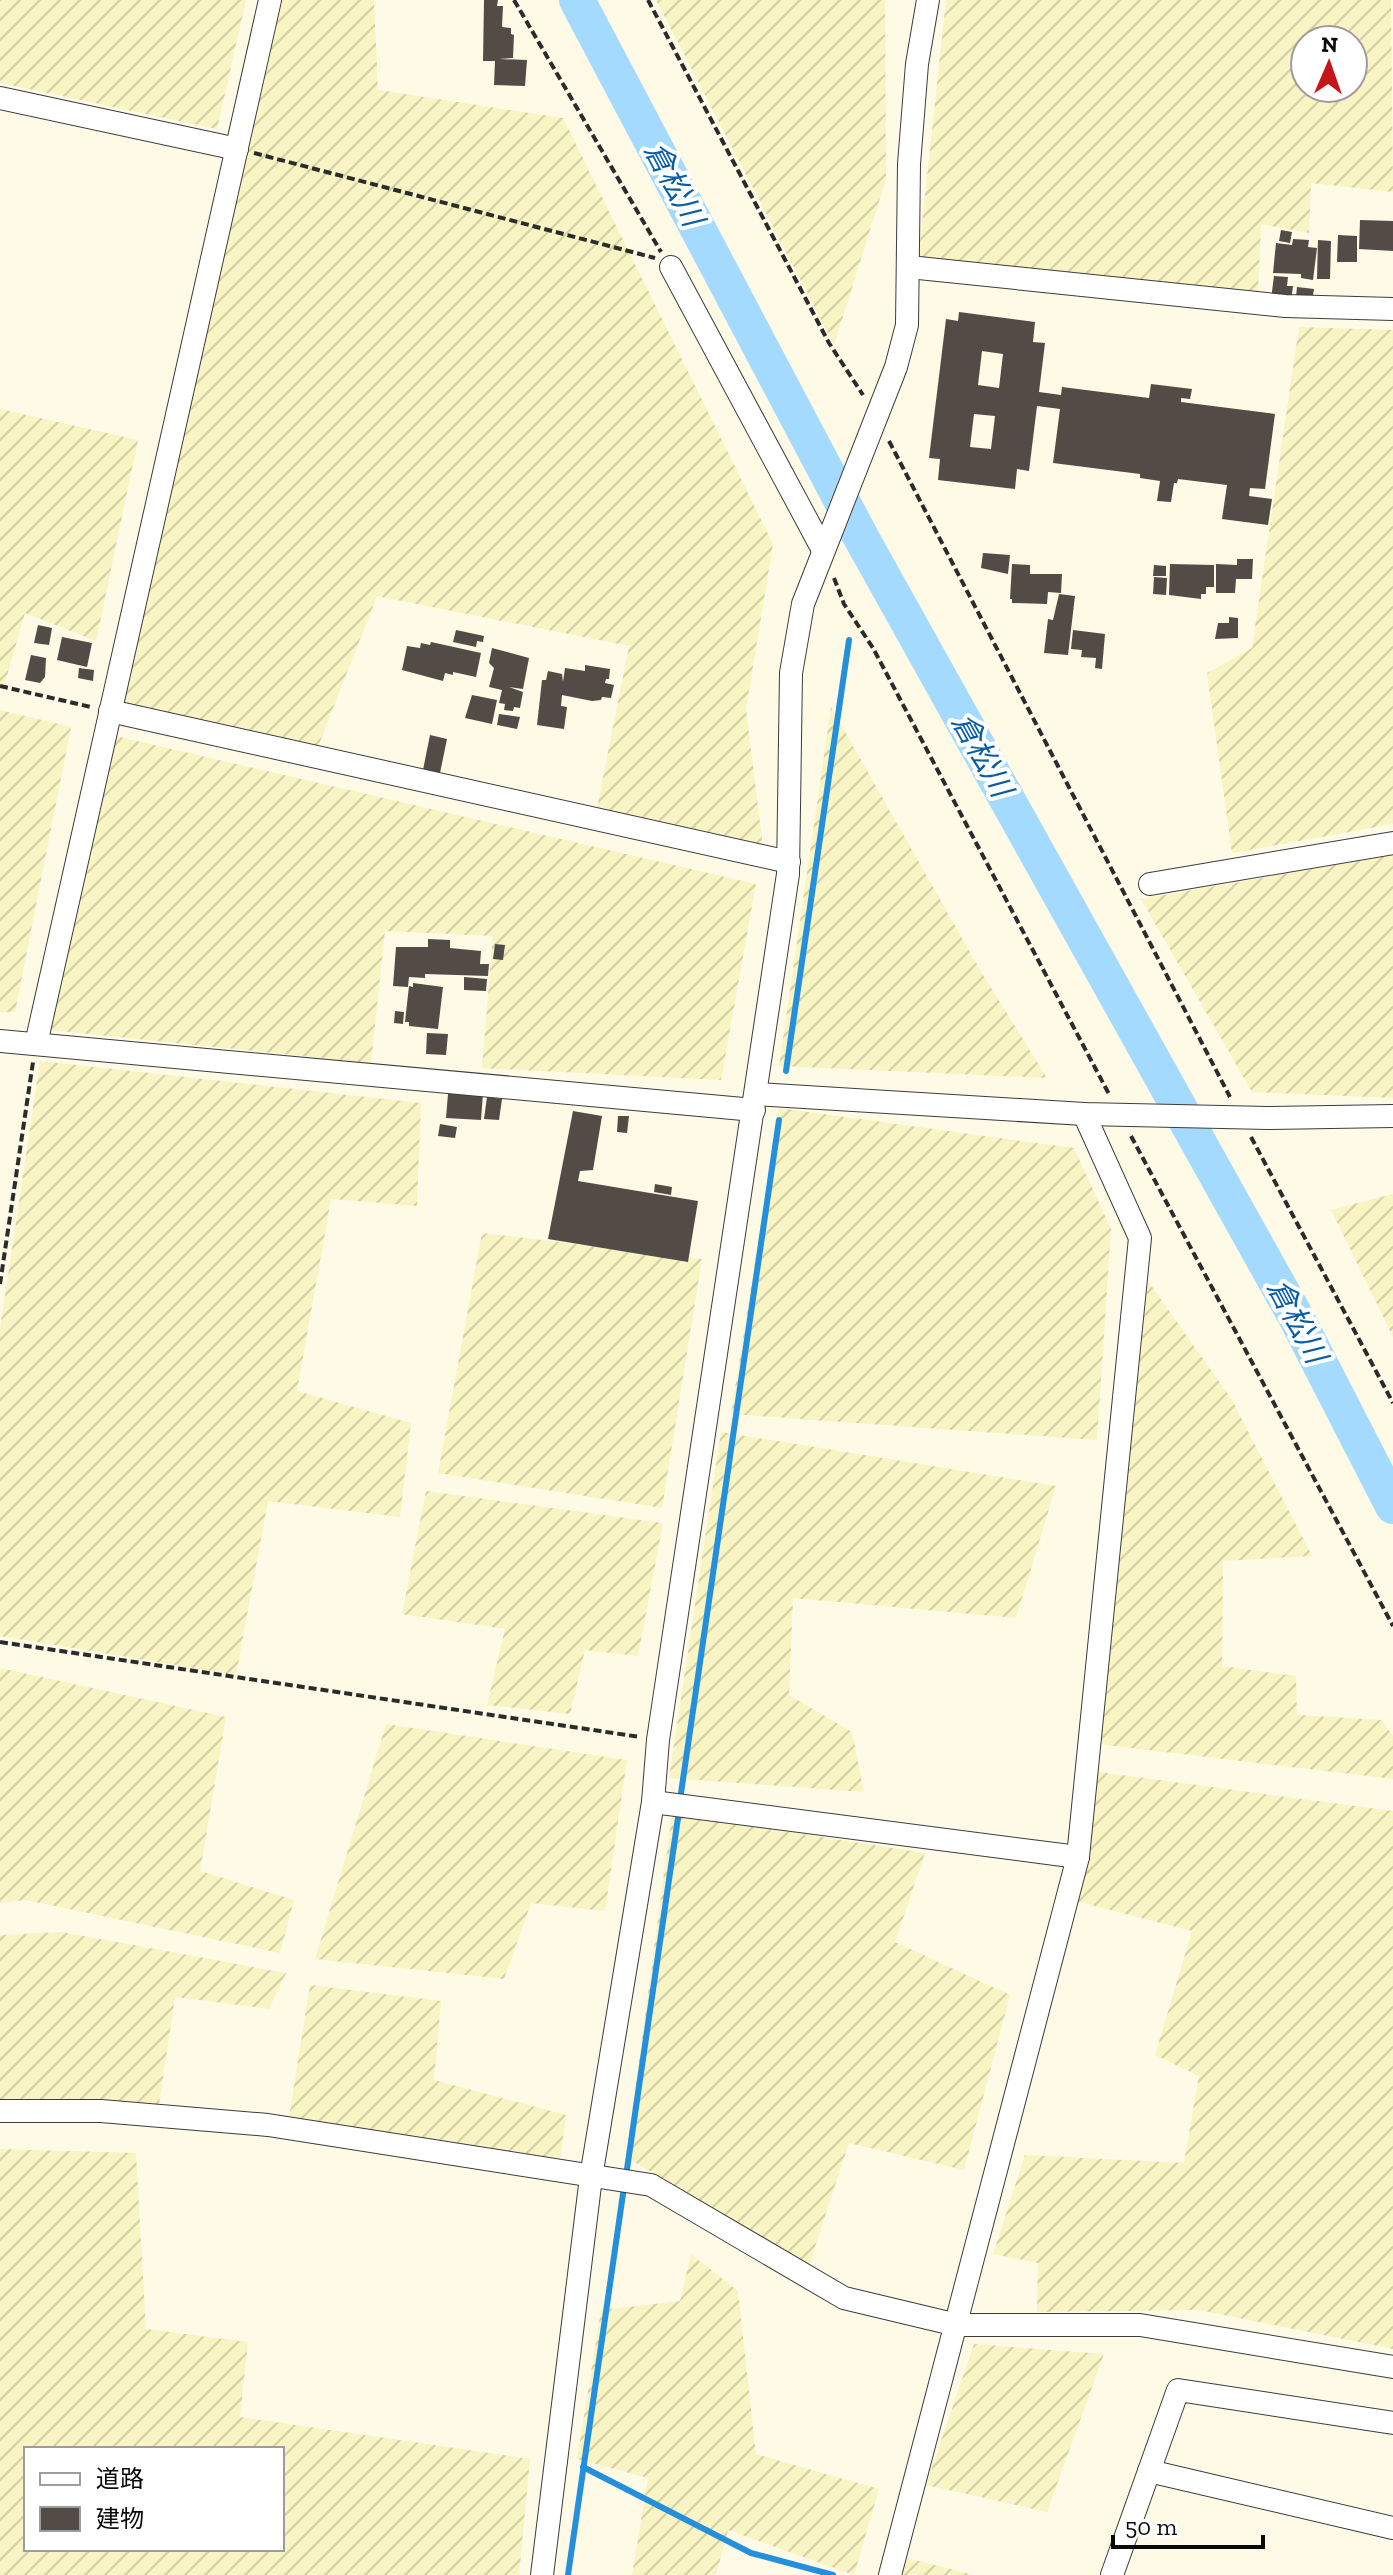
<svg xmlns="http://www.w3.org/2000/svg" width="1393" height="2575" font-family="'Zilla Slab','Noto Sans JP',serif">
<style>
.farmland{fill:url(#farmland-furrows);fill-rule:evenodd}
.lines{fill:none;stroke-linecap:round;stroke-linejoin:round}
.stream{stroke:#248fdb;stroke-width:6}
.river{stroke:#a4dafd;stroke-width:36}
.building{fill:#534b45;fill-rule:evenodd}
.minor-casing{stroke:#3c3c3c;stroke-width:24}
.path{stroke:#2b2b2b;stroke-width:4;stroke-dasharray:8 4;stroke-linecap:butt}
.minor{stroke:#fff;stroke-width:22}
.labels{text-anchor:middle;stroke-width:8;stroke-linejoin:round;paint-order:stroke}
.water-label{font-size:30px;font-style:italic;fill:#085ea6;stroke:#fff}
</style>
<defs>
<pattern id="farmland-furrows" width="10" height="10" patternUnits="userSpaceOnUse" patternTransform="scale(2)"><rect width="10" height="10" fill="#f8f4c3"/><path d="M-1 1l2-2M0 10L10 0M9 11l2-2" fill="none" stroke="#d3d0a6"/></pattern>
</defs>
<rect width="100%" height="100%" fill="#fffae6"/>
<g class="farmland">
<polygon points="0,0 246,0 217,129 0,83"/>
<polygon points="280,0 374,0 378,90 563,118 773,544 746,709 764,855 596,813 629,646 377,596 316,752 115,712"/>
<polygon points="656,0 885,0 886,179 834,345"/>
<path d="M 946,0 L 1391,0 L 1393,192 L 1311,183 L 1309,233 L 1261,224 L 1258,293 L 918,261 ZM 1305,40 L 1353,40 L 1353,88 L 1305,88 Z"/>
<polygon points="1299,327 1393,330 1393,824 1232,853 1207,673 1252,648"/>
<polygon points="0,409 138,440 96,641 25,613 4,686 0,685"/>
<polygon points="831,707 980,970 1047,1078 779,1066"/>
<polygon points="0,710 71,727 15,1012 0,1012"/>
<polygon points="111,735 756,884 721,1080 482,1068 493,936 385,931 371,1063 50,1030"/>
<polygon points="1393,855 1393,1098 1252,1092 1141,899"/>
<polygon points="40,1061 421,1103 417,1206 331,1199 297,1391 411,1423 400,1517 268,1501 236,1675 0,1636 0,1329"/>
<polygon points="779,1108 1074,1148 1111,1229 1097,1440 731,1414"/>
<polygon points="1393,1194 1393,1337 1331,1210"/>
<polygon points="482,1233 702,1259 662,1508 438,1473"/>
<polygon points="1148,1281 1232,1400 1312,1556 1223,1561 1222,1666 1296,1676 1297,1715 1382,1720 1393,1736 1393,1779 1098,1744"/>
<polygon points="721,1432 1056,1486 1016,1618 793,1598 789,1695 852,1732 864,1792 669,1778"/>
<polygon points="426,1491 663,1523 638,1656 585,1650 570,1714 487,1705 505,1629 402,1614"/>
<polygon points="0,1668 226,1717 200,1871 294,1900 280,1953 26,1900 0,1903"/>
<polygon points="386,1724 627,1760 605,1911 531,1903 504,1979 315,1959"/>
<polygon points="1084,1770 1393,1811 1393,2349 1199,2310 1037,2312 1038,2263 993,2254 1025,2155 1184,2163 1199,2076 1155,2055 1192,1931 1075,1901"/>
<polygon points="672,1814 925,1853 895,1942 1010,1995 964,2170 849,2143 809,2265 626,2157"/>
<polygon points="62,1932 286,1973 269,2009 175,1997 159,2105 0,2108 0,1935"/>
<polygon points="310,1985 441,2001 434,2080 566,2115 559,2166 288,2124"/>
<path d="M 0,2149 L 136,2153 L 146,2329 L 248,2342 L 240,2417 L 530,2459 L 519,2575 L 0,2575 ZM 26,2449 L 282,2449 L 282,2549 L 26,2549 Z"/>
<polygon points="691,2254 738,2291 756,2454 879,2489 854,2575 728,2530 716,2575 632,2575 648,2478 577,2459 601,2310 680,2301"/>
<polygon points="974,2344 1104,2354 1047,2512 926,2485"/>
<polygon points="907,2558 974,2575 899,2575"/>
</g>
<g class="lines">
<g class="stream">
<polyline points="786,1071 849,640"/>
<polyline points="680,1800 779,1120"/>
<polyline points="626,2176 679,1811"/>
<polyline points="583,2467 751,2553 833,2575"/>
<polyline points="568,2575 624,2187"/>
</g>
<polyline class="river" points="577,0 863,541 1297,1319 1393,1506"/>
</g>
<g class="building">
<polygon points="484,0 498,0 497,6 503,6 502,27 511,28 511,34 514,35 513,58 499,59 527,60 525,86 494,85 495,61 483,61"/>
<polygon points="1360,220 1393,221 1393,251 1359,249"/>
<polygon points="1281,230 1292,232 1290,243 1279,241"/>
<polygon points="1338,235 1357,236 1357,262 1337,262"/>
<polygon points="1293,239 1309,240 1308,247 1317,248 1313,280 1301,278 1301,274 1273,273 1276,243 1292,245"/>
<polygon points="1318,240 1331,241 1330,279 1317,279"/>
<polygon points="1274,276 1288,277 1287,286 1293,286 1291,301 1271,299"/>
<polygon points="1297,287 1314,289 1311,307 1295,305"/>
<path d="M 959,312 L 1035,322 L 1033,342 L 1045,343 L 1039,392 L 1061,395 L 1062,387 L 1149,398 L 1151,384 L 1192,389 L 1190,399 L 1181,398 L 1181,402 L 1275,414 L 1265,489 L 1250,488 L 1249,496 L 1272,499 L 1268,525 L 1222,519 L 1227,485 L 1178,479 L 1177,483 L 1174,483 L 1171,502 L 1157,501 L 1160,481 L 1140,478 L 1140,474 L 1053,463 L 1060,409 L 1037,406 L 1029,471 L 1017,469 L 1015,489 L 938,480 L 940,459 L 929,458 L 946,319 L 958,321 ZM 982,351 L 1003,354 L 999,388 L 978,385 ZM 974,414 L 995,416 L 991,449 L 970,447 Z"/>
<polygon points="983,553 1010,555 1008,574 981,568"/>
<polygon points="1237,559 1253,559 1252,579 1236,579 1235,593 1216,593 1216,564 1237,565"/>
<polygon points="1012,564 1030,565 1030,574 1062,574 1061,593 1048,592 1047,604 1012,603 1012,599 1010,599"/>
<polygon points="1170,564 1214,565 1214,587 1206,587 1206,594 1201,594 1201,599 1169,595"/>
<polygon points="1154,565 1166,566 1166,576 1153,576"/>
<polygon points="1154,577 1167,578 1166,595 1153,594"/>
<polygon points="1059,594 1075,596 1068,655 1044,653 1048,619 1053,620"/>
<polygon points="1229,617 1238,618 1238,638 1215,639 1218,623 1229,623"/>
<polygon points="38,625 52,628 49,645 34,643"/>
<polygon points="456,630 484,636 483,642 477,641 476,647 453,642"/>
<polygon points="1073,630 1105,634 1102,669 1095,668 1096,658 1081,657 1082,650 1071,649"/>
<polygon points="62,637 92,643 87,667 57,660"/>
<polygon points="431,642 481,653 476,677 453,672 453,675 445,673 443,681 402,670 407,646 420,648 421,643 430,645"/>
<polygon points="492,648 529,658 523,689 509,687 523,692 520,708 514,707 513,711 504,710 505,704 499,703 502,690 489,687 494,668 489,663"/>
<polygon points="31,655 46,658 45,677 40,683 25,680"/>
<polygon points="585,665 610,669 609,679 606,679 605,683 614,685 611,698 602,697 601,700 592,701 562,695 561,706 567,707 564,729 537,725 542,680 546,680 548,671 562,674 563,682 565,668 585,671"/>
<polygon points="79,668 94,670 93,681 78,678"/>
<polygon points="472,695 497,700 492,724 465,718"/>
<polygon points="499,714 520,717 517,729 497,725"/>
<polygon points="430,735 447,739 440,773 423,770"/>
<polygon points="428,939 450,940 450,948 481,951 480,964 489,964 488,976 425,974 425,978 409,977 408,987 393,986 396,947 428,947"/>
<polygon points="495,944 505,945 503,960 493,959"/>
<polygon points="464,977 487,979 486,991 464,990"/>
<polygon points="413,983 443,987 438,1029 409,1026 409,1022 405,1022 409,986 413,987"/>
<polygon points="395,1011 404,1012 403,1024 394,1023"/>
<polygon points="427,1033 448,1034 446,1055 426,1054"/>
<polygon points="457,1091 483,1093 481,1120 446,1118 448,1094 457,1094"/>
<polygon points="487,1097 502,1099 499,1120 484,1119"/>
<polygon points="573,1111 602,1116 593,1170 580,1171 578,1181 698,1201 688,1262 548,1239"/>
<polygon points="618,1116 629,1116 627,1133 617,1132"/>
<polygon points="440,1124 457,1127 455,1138 438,1136"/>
<polygon points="655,1184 672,1187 671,1195 654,1192"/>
</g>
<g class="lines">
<defs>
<g id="minor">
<polyline points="0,98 237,149"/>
<polyline points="671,267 823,550"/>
<polyline points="909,267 1285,306 1393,309"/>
<polyline points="110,711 789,862"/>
<polyline points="1150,884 1393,843"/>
<polyline points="0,1041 754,1110"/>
<polyline points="36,1044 270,0"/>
<polyline points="756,1094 1084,1114 1268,1118 1393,1116"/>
<polyline points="653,1802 1078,1857"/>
<polyline points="0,2111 101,2111 268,2125 651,2185 844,2298 957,2325 1140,2325 1393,2367"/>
<polyline points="1149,2471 1393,2528"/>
<polyline points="542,2575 591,2177 653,1802 658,1740 788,874 791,673 803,604 896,367 907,325 909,164 917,64 928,0"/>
<polyline points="890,2575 1078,1857 1140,1238 1084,1114"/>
<polyline points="1112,2575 1178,2390 1393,2423"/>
</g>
</defs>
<use href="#minor" class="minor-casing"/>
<g class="path">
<polyline points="514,0 661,252"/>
<polyline points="648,0 829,343 863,395"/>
<polyline points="254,153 655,258"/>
<polyline points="889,441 1230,1097"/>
<polyline points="834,578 844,604 873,648 1110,1096"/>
<polyline points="0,686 91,707"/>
<polyline points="1131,1136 1393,1626"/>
<polyline points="1251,1137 1393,1403"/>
<polyline points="0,1284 33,1062"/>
<polyline points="0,1642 640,1737"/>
</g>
<use href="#minor" class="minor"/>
</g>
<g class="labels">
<g class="water-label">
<text transform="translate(674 184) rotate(62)" y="10">倉松川</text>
<text transform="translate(982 755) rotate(61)" y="10">倉松川</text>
<text transform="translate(1297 1321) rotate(62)" y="10">倉松川</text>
</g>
</g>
<rect x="24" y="2447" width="260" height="104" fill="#ffffff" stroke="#9d9d9d" stroke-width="2"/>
<rect x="40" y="2473" width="40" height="12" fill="#ffffff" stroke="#9d9d9d" stroke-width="2"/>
<text x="96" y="2487" font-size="24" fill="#090909">道路</text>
<rect x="40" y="2507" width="40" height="24" fill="#534b45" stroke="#9d9d9d" stroke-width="2"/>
<text x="96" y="2527" font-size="24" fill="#090909">建物</text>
<g transform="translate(1329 64) rotate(2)"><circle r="38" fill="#ffffff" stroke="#9d9d9d" stroke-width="2"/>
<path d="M0-6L14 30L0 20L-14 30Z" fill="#c6151a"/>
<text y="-12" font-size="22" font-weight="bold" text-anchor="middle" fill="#090909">N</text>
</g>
<path d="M1113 2535v12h150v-12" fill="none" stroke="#090909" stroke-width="4"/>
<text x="1125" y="2535" font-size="24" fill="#090909" stroke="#ffffff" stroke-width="6" paint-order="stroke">50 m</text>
</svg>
